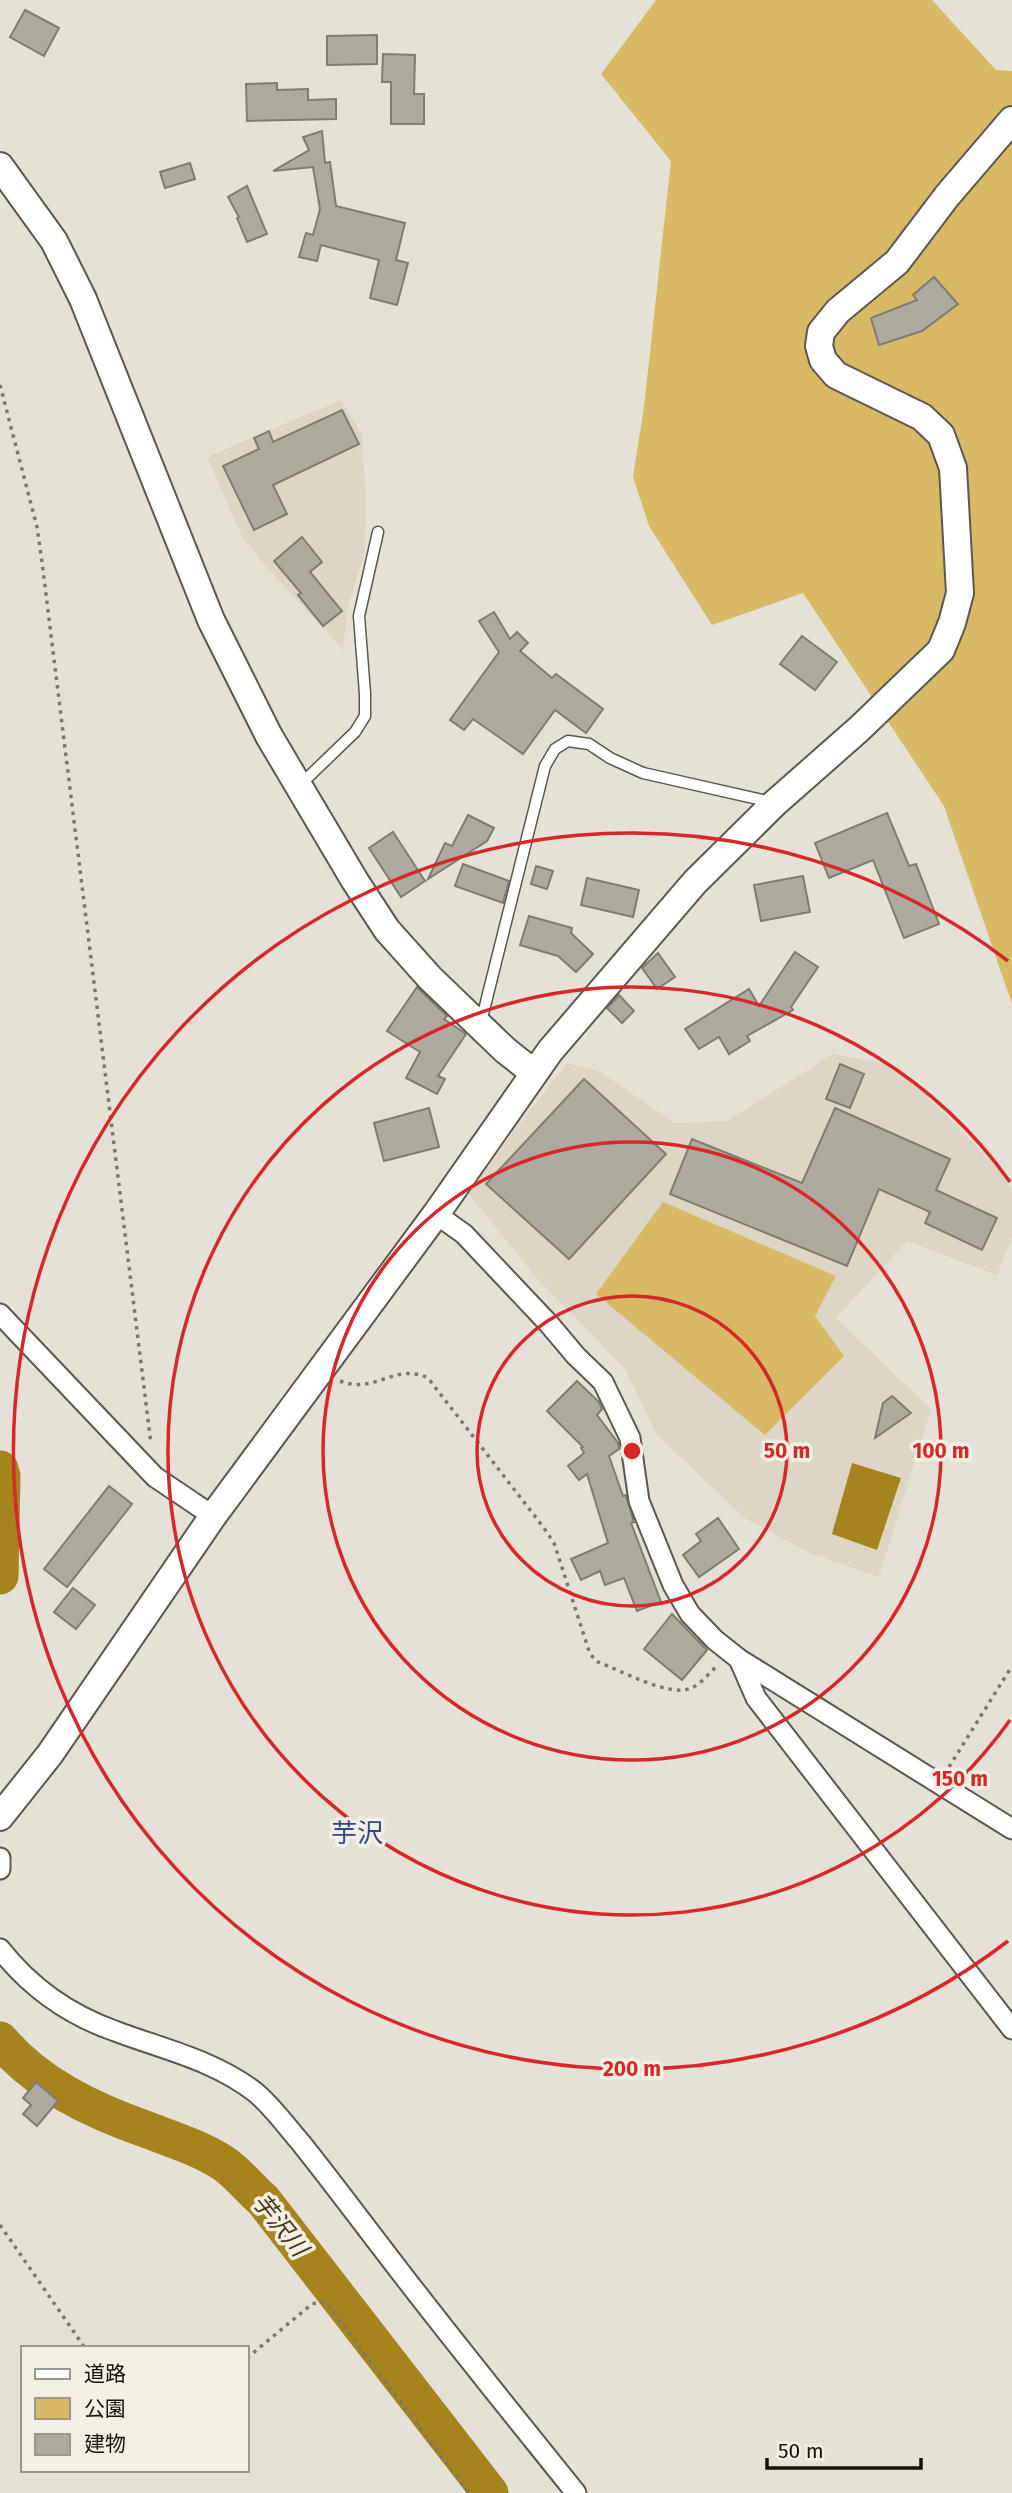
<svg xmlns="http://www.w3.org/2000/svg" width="1012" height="2493" font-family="'Fira Sans','Noto Sans JP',sans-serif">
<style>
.built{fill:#ddd6c4}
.green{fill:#d8b965}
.water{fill:#a6841d}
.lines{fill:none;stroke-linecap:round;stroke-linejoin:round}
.river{stroke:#a6841d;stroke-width:37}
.building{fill:#aeaaa0;stroke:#7f7c72;stroke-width:2}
.lane-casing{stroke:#5c584f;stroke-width:13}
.street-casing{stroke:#5c584f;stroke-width:23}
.secondary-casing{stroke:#5c584f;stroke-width:30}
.path{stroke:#7a7871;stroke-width:3.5;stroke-dasharray:3.5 5;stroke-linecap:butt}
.lane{stroke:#fff;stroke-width:10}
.street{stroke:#fff;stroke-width:19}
.secondary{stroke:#fff;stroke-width:26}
.ring{fill:none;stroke:#d62828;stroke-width:3.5}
.labels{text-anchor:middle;stroke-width:7;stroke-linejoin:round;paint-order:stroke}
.water-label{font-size:24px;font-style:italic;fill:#44360d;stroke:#f3efe4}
.quarter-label{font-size:26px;fill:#354781;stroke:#f3efe4}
.centre{fill:#d62828;stroke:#f3efe4;stroke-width:3.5}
.ring-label{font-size:21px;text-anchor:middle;font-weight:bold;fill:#d62828;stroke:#f3efe4;stroke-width:7;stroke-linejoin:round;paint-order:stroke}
</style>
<rect width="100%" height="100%" fill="#e5e1d7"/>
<g class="built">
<polygon points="341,400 362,434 366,498 365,553 347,609 343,650 261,561 242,536 207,457"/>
<polygon points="833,1054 897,1066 999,1169 1012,1191 1012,1237 997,1275 907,1241 836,1318 931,1409 879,1577 810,1553 746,1519 657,1435 625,1369 535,1276 467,1192 567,1063 601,1072 674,1123 727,1121"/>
</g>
<g class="green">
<polygon points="656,0 932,0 996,70 1012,71 1012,1004 944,806 803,593 712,625 649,526 633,477 644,407 671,161 601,74"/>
<polygon points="663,1202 836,1276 815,1316 844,1356 765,1435 596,1294"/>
</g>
<polygon class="water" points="852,1463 901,1478 877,1550 832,1534"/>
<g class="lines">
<g class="river">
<polyline points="0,1469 2,1476 0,1576"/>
<path d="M 0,2040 C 37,2084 91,2110 145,2129 C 171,2139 200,2148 223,2163 C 238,2173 250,2189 263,2200 L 490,2493"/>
</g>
</g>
<g class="building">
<polygon points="25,10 59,28 44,56 10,37"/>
<polygon points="377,35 377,64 327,65 327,36"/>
<polygon points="383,54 415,55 414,94 424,94 424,124 391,124 391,82 382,82"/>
<polygon points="277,83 277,90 308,89 308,100 336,99 336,119 247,121 246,84"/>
<polygon points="322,131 325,163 330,162 336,206 405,223 396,260 408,263 397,305 370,298 379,260 321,245 317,261 299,257 306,233 313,235 320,209 313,167 273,171 309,150 303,137"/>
<polygon points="190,163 195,179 165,188 160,172"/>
<polygon points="247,186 267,234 247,242 237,218 239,217 228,197"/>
<polygon points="934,277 958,304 922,331 879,345 871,318 917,300 913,295"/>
<polygon points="342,410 359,444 273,485 287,514 254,530 223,466 259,449 254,438 269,431 273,442"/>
<polygon points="302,537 322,562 310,572 342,611 323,626 298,595 301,593 274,561"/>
<polygon points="494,612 510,639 517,632 528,643 520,651 552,678 556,674 603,709 586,733 555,710 523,754 473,719 464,730 450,720 499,652 479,621"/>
<polygon points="802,636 837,662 815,690 780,664"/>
<polygon points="887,813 909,866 916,864 939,924 904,938 873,860 829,878 815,843"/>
<polygon points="468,815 494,828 487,841 428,879 445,843 452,846"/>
<polygon points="393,832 425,881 401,897 369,848"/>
<polygon points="463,864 509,881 503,903 455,886"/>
<polygon points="536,866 553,871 547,889 531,884"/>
<polygon points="803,876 810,912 761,921 754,885"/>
<polygon points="587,878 639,890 633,917 581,905"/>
<polygon points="529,916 572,928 571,933 593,954 576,972 558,956 520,945"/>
<polygon points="795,952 818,967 791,1007 793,1010 747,1036 750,1041 729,1054 719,1037 699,1049 685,1029 749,989 759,1006"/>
<polygon points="658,953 675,977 657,989 642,968"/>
<polygon points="417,987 447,1016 444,1019 466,1034 438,1076 445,1079 437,1094 406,1078 420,1052 387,1031"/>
<polygon points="619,995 634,1011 622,1023 607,1008"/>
<polygon points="840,1064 864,1074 850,1108 826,1099"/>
<polygon points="584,1079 666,1154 569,1259 486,1184"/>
<polygon points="429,1108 439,1147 384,1161 374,1123"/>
<polygon points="835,1108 950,1159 936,1190 997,1218 982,1250 925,1223 930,1212 879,1189 847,1266 670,1194 692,1139 802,1183"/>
<polygon points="577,1381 599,1402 602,1409 597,1415 618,1443 619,1449 609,1456 623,1496 626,1495 634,1522 631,1523 661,1602 637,1611 624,1578 605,1585 600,1571 581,1580 571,1559 608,1543 587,1474 579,1480 568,1466 584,1453 581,1448 583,1447 547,1411"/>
<polygon points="892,1396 911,1413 875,1438 883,1403"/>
<polygon points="109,1486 132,1504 67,1587 44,1569"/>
<polygon points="718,1518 739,1549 699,1577 683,1555 701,1541 696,1534"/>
<polygon points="73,1588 95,1605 76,1629 54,1612"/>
<polygon points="672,1614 707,1650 682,1680 644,1649"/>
<polygon points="36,2082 58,2101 37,2126 23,2114 31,2105 23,2098"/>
</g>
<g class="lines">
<defs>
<g id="lane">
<polyline points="299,786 355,732 365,716 365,694 359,616 378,532"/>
<polyline points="481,1022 545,766 555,749 568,741 589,744 610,758 643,773 771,802"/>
</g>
<g id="street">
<polyline points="436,1214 464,1234 549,1324 576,1356 603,1382 630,1438 639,1501 673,1585 690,1614 715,1640 739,1659 1012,1829"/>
<polyline points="0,1314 155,1477 213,1516"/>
<polyline points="739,1659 756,1698 1012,2029"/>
<polyline points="0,1858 0,1869"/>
<path d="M 0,1949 C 30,1987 69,2015 115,2031 C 162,2049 214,2060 255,2092 C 273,2107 286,2126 301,2143 C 329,2178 355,2213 382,2248 C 445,2331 511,2412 576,2493"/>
</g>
<g id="secondary">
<polyline points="0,166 54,241 83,299 211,620 269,736 355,881 387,930 430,978 505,1050 534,1073"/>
<polyline points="0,1817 50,1754 213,1516 436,1214 550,1051 695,882 775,803 859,729 941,650 952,623 960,593 953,468 941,435 922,417 836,375 823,360 819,346 821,332 838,311 897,262 947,196 1012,120"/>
</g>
</defs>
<use href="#lane" class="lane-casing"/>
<use href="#street" class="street-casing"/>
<use href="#secondary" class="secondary-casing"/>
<g class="path">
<polyline points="0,385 37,527 42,562 151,1444"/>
<path d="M 340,1381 C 376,1395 394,1362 428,1378 L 544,1528 L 554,1543 L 590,1654 L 598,1662 C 620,1670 670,1698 691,1688 C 700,1685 709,1673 716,1667"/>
<polyline points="949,1767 1012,1666"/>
<polyline points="0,2225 85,2348"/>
<polyline points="247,2358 312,2304 320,2302 327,2304 469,2493"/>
</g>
<use href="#lane" class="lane"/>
<use href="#street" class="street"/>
<use href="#secondary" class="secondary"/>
</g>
<g class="ring">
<circle cx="632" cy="1451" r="155"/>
<circle cx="632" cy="1451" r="309"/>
<path d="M1010 1720A464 464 0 1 1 1010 1182"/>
<path d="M1008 1941A618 618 0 1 1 1008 961"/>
</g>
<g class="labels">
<g class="water-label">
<text transform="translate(280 2225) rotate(51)" y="8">芋沢川</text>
</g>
<g class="quarter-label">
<text x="357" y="1842">芋沢</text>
</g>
</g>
<circle cx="632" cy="1451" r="10" class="centre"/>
<g class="ring-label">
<text x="787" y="1458">50 m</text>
<text x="941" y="1458">100 m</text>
<text x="960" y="1786">150 m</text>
<text x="632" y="2076">200 m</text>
</g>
<rect x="21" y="2346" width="228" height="126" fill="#f3efe4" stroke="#9a978f" stroke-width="2"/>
<rect x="35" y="2369" width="35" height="10" fill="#ffffff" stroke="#9a978f" stroke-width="2"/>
<text x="84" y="2381" font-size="21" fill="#14130f">道路</text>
<rect x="35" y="2398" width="35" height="21" fill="#d8b965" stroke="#9a978f" stroke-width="2"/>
<text x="84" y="2416" font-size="21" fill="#14130f">公園</text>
<rect x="35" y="2434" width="35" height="21" fill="#aeaaa0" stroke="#9a978f" stroke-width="2"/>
<text x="84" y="2451" font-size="21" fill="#14130f">建物</text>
<path d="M767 2458v10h154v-10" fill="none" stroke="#14130f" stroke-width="3.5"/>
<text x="778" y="2458" font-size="21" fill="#14130f" stroke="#f3efe4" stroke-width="5" paint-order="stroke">50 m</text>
</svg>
